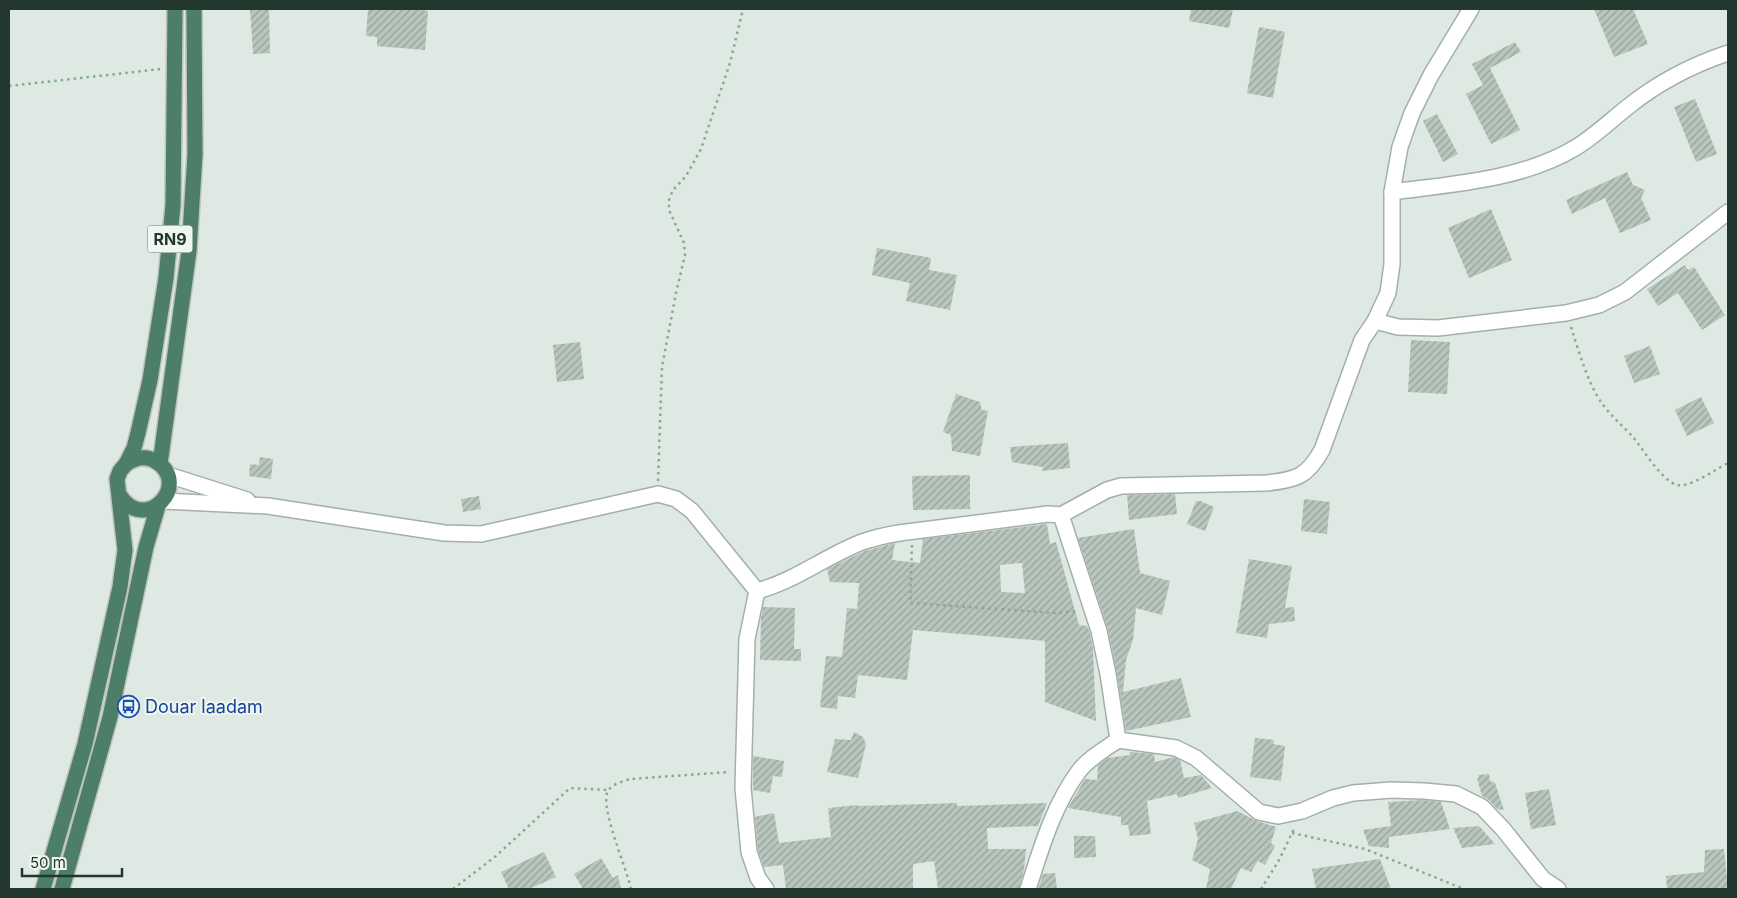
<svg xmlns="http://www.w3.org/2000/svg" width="1737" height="898" font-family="Inter,sans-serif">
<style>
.building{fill:url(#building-hatch);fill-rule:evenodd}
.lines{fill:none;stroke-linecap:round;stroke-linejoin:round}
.minor-casing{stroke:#a3b0a9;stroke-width:18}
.trunk-casing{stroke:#bdc3c0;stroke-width:18}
.path{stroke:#82aa97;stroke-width:2.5;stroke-dasharray:2.5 4;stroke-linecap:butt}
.minor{stroke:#fff;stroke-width:15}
.trunk{stroke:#4c7e6a;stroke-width:15}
.labels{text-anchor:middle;stroke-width:4;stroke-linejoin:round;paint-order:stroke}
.shield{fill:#eff6f1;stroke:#607068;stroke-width:1}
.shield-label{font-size:16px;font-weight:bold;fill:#22372e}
.transit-label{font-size:18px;fill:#164399;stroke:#eff6f1;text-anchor:start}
</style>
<defs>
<pattern id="building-hatch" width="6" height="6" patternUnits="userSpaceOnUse" patternTransform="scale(1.25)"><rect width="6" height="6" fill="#b8c6be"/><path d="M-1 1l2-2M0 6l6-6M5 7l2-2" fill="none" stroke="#95a29b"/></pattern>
</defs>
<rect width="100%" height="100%" fill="#dfe9e3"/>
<g class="building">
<polygon points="250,9 269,9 270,53 253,54"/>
<polygon points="368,9 416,9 428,11 425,50 377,46 377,37 366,36"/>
<polygon points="1191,9 1233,9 1229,28 1189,21"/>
<polygon points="1594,9 1633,9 1648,44 1614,57"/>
<polygon points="1259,27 1285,32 1273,98 1247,93"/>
<polygon points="1515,42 1521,52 1490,68 1520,130 1491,144 1466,94 1483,85 1472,64"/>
<polygon points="1695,99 1717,154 1696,162 1674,107"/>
<polygon points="1437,114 1458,154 1443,162 1423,121"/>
<polygon points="1627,172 1633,185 1645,190 1641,198 1651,220 1620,233 1605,198 1572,214 1566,200"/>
<polygon points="1491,209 1512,260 1469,278 1448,228"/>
<polygon points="877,248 931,258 929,270 957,275 950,310 906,301 910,283 872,275"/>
<polygon points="1685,265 1688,270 1694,267 1725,315 1702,330 1678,293 1658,306 1647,289"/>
<polygon points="1411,340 1450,342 1447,394 1408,392"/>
<polygon points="580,342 584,379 557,382 553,345"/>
<polygon points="1650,346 1660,374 1634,383 1624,356"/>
<polygon points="956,394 980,402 982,410 988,411 980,456 952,451 951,435 943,432"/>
<polygon points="1701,397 1714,423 1687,436 1675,410"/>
<polygon points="1068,443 1070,468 1042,471 1043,467 1012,462 1010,447"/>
<polygon points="260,457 273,459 271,479 249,476 250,464 259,465"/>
<polygon points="970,475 970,509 913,510 912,476"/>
<polygon points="1175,494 1177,514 1129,520 1127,495"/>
<polygon points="479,496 481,509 463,512 461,499"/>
<polygon points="1304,499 1330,502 1327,534 1301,531"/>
<polygon points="1196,501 1200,501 1214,507 1205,531 1187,524"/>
<path d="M 1047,524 L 1050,544 L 1056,542 L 1079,625 L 1087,626 L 1090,633 L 1093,649 L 1096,721 L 1045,702 L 1045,641 L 913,630 L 907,680 L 858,675 L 855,698 L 838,696 L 837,709 L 820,707 L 826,656 L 842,657 L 847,608 L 857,609 L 859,583 L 830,582 L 827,569 L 865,551 L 895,543 L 892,560 L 920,563 L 923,539 ZM 1022,563 L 1025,593 L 1001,592 L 1000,565 Z"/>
<polygon points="1134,529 1140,573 1170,581 1162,615 1136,608 1133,640 1126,660 1123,692 1181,678 1191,717 1126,731 1117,673 1108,629 1078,538"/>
<polygon points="1249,559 1292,566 1285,608 1294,607 1295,621 1269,624 1267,638 1236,633"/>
<polygon points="763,607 795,608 794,649 801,649 801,661 760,660 761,618"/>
<polygon points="854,732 863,737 866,744 858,778 827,772 835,739 851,740"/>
<polygon points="1255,738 1274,740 1273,744 1285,746 1281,781 1250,777"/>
<polygon points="1130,752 1154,754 1155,762 1174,757 1180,760 1184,778 1201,775 1212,788 1178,798 1177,794 1147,801 1151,834 1130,836 1128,825 1121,825 1121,817 1068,808 1085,779 1097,780 1098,765 1108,758 1130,755"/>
<polygon points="753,756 784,761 782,777 773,776 770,793 753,790"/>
<polygon points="1489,774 1490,781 1495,783 1504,810 1497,809 1489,800 1482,796 1477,778 1479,778 1478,775"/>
<polygon points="1549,789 1556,825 1531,829 1525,793"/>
<polygon points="1423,800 1441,802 1450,829 1389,837 1389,848 1369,846 1363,830 1391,826 1388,802"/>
<polygon points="957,803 957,806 1047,803 1038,826 987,828 988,849 1026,849 1024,870 1019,888 938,889 934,861 913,864 913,889 786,889 783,865 764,867 758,850 755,817 774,813 779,843 831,837 828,808 858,805 858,806"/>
<polygon points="1237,811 1257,821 1276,827 1271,843 1275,846 1265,865 1258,861 1251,872 1241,868 1231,889 1206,889 1210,869 1192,860 1198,839 1194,823"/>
<polygon points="1479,826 1495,844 1462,848 1453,828"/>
<polygon points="1074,836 1095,836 1096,857 1074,858"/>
<polygon points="1724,849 1728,889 1667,889 1666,876 1704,872 1705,850"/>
<polygon points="544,852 556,877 529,889 509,889 501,872"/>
<polygon points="601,858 613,878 618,875 621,889 583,889 574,874"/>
<polygon points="1380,859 1391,889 1316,889 1312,869"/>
<polygon points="1055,873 1057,889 1038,889 1043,874"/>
</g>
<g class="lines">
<defs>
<g id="minor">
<path d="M 1392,192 C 1453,184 1521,180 1575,148 C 1595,136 1611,120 1629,106 C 1659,82 1692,65 1728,53"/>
<polyline points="1375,321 1398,327 1438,328 1566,313 1599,305 1625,292 1728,212"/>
<polyline points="168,475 247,500"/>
<polyline points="163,501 268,506 444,533 481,534 658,494 676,499 692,511 757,591 747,639 743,788 749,852 758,878 766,889"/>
<path d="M 1061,515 L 1107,490 L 1121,486 L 1266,483 C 1296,480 1307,477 1322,450 L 1362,340 L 1375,321 L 1388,293 L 1392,264 L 1392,192 L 1400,147 L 1412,113 L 1431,75 L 1471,9"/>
<path d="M 757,591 C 795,581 826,556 862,542 C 874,538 887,535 899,533 L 1048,514 L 1061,515 L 1099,631 L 1108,674 L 1118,740 L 1176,748 L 1196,758 L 1259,812 L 1278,816 L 1302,811 L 1333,798 L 1353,793 L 1391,790 L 1424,791 L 1456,794 L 1482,807 L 1503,829 L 1543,879 L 1558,889"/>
<path d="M 1028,889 C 1041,849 1053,806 1079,771 C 1088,759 1105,749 1118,740"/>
</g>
<g id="trunk">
<polyline points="160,464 189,251 195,154 194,9"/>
<path d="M 120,496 C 146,535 193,483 155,461 C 145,455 135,458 126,464"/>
<polyline points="43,889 85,744 120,587 125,550 117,479 120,471 126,464 134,448 138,433 150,380 166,278 173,205 175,9"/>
<polyline points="62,889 110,717 146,547 158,506"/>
</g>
</defs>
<use href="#minor" class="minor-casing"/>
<use href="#trunk" class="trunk-casing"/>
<g class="path">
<polyline points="9,86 161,69"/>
<path d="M 1571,327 C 1578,349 1585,373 1596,394 C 1606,412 1620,423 1633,437 C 1643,449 1662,481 1677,485 C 1690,488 1716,469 1728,463"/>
<polyline points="658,481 662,367 676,293 685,255 684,243 669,210 669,200 673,190 686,176 701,149 730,63 743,9"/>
<polyline points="912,545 910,603 1055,613 1078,611"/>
<polyline points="1292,833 1365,849 1464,889"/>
<polyline points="453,889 496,856 570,788 608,790"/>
<path d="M 631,889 C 627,869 599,806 608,791 C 612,784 623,781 631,779 L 729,772"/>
<polyline points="1261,889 1278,862 1295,827"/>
</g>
<use href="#minor" class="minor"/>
<use href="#trunk" class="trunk"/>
</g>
<defs>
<symbol id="bus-ring" viewBox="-11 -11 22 22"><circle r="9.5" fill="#eff6f1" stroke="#1a4fb4" stroke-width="1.5"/><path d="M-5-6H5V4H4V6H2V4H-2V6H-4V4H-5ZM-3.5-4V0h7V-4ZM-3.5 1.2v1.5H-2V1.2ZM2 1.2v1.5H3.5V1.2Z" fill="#1a4fb4"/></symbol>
</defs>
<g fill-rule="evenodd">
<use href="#bus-ring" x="116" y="694" width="25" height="25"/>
</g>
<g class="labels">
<rect class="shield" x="147.5" y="225.5" width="45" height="27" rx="4"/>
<g class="shield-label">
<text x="170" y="245">RN9</text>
</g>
<g class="transit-label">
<text x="145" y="713">Douar laadam</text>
</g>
</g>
<rect width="1737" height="898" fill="none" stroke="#22372e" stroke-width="20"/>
<path d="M22 868v8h100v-8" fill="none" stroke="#22372e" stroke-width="2.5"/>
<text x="30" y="868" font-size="15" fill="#22372e" stroke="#eff6f1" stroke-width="4" paint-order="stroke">50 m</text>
</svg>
